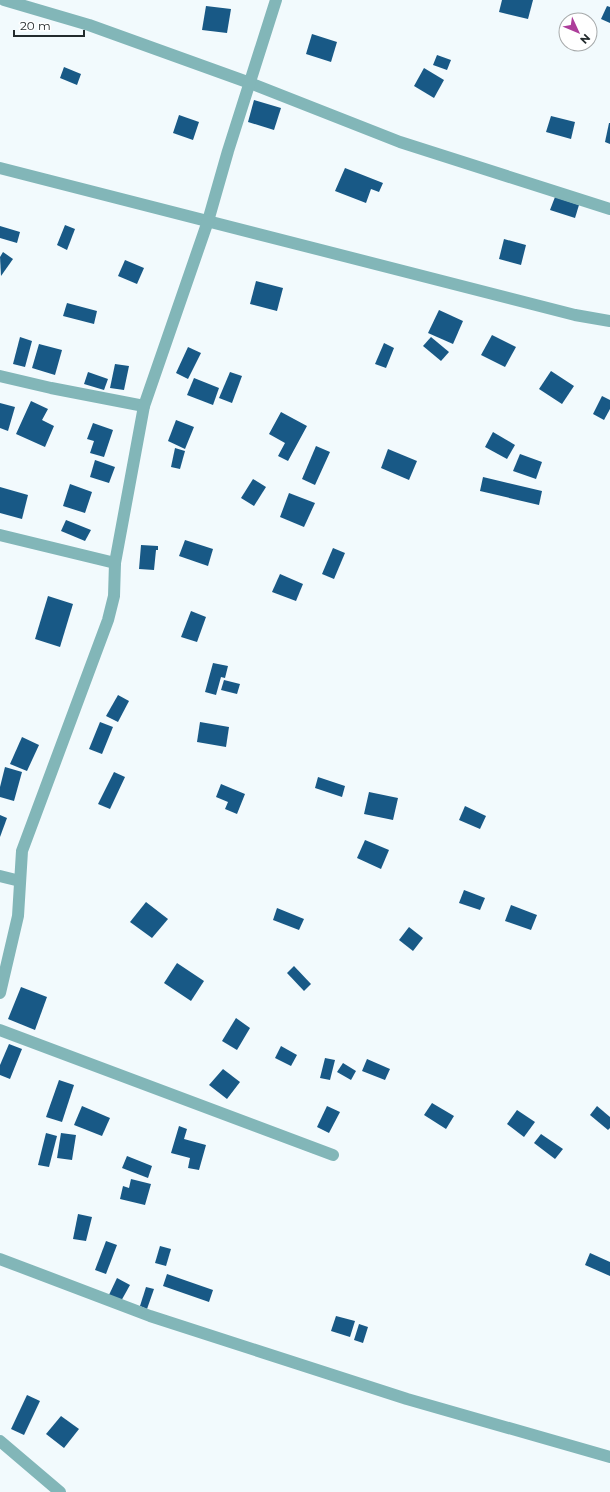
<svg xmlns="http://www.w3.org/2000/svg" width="610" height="1492" font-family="Montserrat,sans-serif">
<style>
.building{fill:#185986}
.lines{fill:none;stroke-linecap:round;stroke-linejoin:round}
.street{stroke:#82b6b8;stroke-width:12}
</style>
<rect width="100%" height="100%" fill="#f2fafd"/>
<g class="building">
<polygon points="502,0 533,0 528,19 499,12"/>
<polygon points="206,6 231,9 227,33 202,30"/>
<polygon points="607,6 610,7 610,23 601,19"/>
<polygon points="312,34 337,42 331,62 306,54"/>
<polygon points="437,55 451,60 447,70 433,65"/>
<polygon points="64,67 81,74 77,85 60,78"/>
<polygon points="424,68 444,80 434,98 414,86"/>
<polygon points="254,100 281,108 274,130 248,122"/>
<polygon points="179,115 199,122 193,140 173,133"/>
<polygon points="551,116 575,122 571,139 546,132"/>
<polygon points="609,123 610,123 610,144 605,142"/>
<polygon points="345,168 383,183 379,192 371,189 366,203 335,191"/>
<polygon points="555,197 579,205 575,218 550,210"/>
<polygon points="65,225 75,229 67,250 57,245"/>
<polygon points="0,226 20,232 17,243 0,238"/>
<polygon points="504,239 526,245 521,265 499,259"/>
<polygon points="3,252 13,259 1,276 0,257"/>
<polygon points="125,260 144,268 137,284 118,276"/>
<polygon points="256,281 283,288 277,311 250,304"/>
<polygon points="67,303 97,311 94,324 63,316"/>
<polygon points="439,310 463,321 453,344 428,333"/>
<polygon points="492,335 516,347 505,367 481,355"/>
<polygon points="20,337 32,341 25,367 13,364"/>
<polygon points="431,337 449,352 441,361 423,346"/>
<polygon points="384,343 394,348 386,368 375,364"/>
<polygon points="39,344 62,350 55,375 32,368"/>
<polygon points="188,347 201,353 188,379 176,373"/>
<polygon points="115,364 129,366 124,390 110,388"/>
<polygon points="551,371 574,386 562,404 539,389"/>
<polygon points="88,372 108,379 104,390 84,384"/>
<polygon points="230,372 242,376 232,403 219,398"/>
<polygon points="194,378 219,388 213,405 187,395"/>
<polygon points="602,396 610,400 610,409 604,420 593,414"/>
<polygon points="31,401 48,409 42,420 54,426 45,447 16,434"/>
<polygon points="0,403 15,407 8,431 0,428"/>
<polygon points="281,412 307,426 288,461 278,456 285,443 269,434"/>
<polygon points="176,420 194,427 185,449 168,441"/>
<polygon points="93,423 113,430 104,457 90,453 94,441 87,439"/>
<polygon points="493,432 515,445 507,459 485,447"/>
<polygon points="316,446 330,452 315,485 302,479"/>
<polygon points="175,448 185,451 180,469 171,467"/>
<polygon points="388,449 417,461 409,480 381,468"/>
<polygon points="520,454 542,462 536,479 513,471"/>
<polygon points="95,460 115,467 109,483 90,477"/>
<polygon points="483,477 542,491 539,505 480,491"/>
<polygon points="253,479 266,487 254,506 241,498"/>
<polygon points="70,484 92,492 85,513 63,506"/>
<polygon points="0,487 28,495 22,519 0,513"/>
<polygon points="289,493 315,503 304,527 280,517"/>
<polygon points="66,520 91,530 85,541 61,531"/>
<polygon points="185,540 213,549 208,566 179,556"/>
<polygon points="141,545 158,546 158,550 156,550 154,570 139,569"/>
<polygon points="333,548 345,553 334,579 322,574"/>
<polygon points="280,574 303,584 296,601 272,592"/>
<polygon points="48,596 73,604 60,647 35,639"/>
<polygon points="191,611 206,617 197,642 181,637"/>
<polygon points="213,663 228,666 225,678 221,677 216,695 205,692"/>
<polygon points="224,680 240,684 237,694 221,690"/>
<polygon points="118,695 129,701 118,722 106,716"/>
<polygon points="100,722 113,727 102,754 89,749"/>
<polygon points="200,722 229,727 226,747 197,742"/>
<polygon points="22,737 39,745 27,771 10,764"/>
<polygon points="5,767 22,772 14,801 0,797 0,787"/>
<polygon points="114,772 125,777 110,809 98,804"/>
<polygon points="318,777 345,786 342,797 315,788"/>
<polygon points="221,784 245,794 237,814 225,809 228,802 216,797"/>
<polygon points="369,792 398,798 393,820 364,814"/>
<polygon points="465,806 486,816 480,829 459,820"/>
<polygon points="0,815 7,818 0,837"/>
<polygon points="365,840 389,850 381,869 357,858"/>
<polygon points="464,890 485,898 480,910 459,903"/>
<polygon points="146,902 168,919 152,938 130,922"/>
<polygon points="511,905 537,915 531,930 505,921"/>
<polygon points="277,908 304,919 299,930 273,920"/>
<polygon points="409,927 423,938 413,951 399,940"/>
<polygon points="177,963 204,981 191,1001 164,983"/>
<polygon points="294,966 311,984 304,991 287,973"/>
<polygon points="21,987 47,997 35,1030 8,1019"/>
<polygon points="236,1018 250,1028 237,1050 222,1041"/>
<polygon points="9,1044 22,1049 10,1079 0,1075 0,1065"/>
<polygon points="281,1046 297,1055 291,1066 275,1058"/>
<polygon points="325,1058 335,1060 330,1080 320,1078"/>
<polygon points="367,1059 390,1069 385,1080 362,1071"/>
<polygon points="343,1063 356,1071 351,1080 337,1072"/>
<polygon points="223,1069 240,1082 227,1099 209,1085"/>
<polygon points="59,1080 74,1085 62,1122 46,1117"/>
<polygon points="432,1103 454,1116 446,1129 424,1115"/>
<polygon points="82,1106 110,1118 102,1136 74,1125"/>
<polygon points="327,1106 340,1112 329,1133 317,1127"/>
<polygon points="597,1106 610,1117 610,1128 608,1130 590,1115"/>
<polygon points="517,1110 535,1122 524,1137 507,1124"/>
<polygon points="179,1126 187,1129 184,1139 206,1145 199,1170 188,1168 190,1158 171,1153"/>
<polygon points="46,1133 57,1136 49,1167 38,1165"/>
<polygon points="61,1133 76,1135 72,1160 57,1158"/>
<polygon points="541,1134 563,1149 555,1159 534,1143"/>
<polygon points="127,1156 152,1166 148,1178 122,1168"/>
<polygon points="131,1179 151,1184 145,1205 120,1199 123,1186 129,1188"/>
<polygon points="78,1214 92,1217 86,1241 73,1239"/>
<polygon points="106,1241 117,1245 106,1274 95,1270"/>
<polygon points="160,1246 171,1249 166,1266 155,1263"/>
<polygon points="590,1253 610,1262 610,1276 585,1265"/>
<polygon points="167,1274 213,1290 209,1302 163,1286"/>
<polygon points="117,1278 130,1285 120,1303 108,1297"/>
<polygon points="146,1287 154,1289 147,1309 140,1306"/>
<polygon points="336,1316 355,1321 350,1337 331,1331"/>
<polygon points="359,1324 368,1327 363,1343 354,1340"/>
<polygon points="27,1395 40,1401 24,1435 11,1429"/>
<polygon points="61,1416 79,1429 64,1448 46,1434"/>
</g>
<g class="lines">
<g class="street">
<polyline points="4,0 89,25 250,83 400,142 610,209"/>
<polyline points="0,168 575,315 610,321"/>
<polyline points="0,376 51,388 144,406"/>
<polyline points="0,535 115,563"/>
<polyline points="0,876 20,881"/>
<polyline points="0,993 18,916 22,851 108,620 114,596 115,563 144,406 208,221 228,151 276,0"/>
<polyline points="0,1030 333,1155"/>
<polyline points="0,1259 150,1316 407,1399 610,1457"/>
<polyline points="0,1441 60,1492"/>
</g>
</g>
<g transform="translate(578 32) rotate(134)"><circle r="19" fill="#ffffff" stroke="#a7aaab"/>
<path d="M0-3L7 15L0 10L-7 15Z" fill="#ad3d9a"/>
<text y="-6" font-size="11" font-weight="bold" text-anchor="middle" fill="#232b2d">N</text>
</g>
<path d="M14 30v6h70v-6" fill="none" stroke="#232b2d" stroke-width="2"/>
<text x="20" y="30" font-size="12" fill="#232b2d" stroke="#ffffff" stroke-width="3" paint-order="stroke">20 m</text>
</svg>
